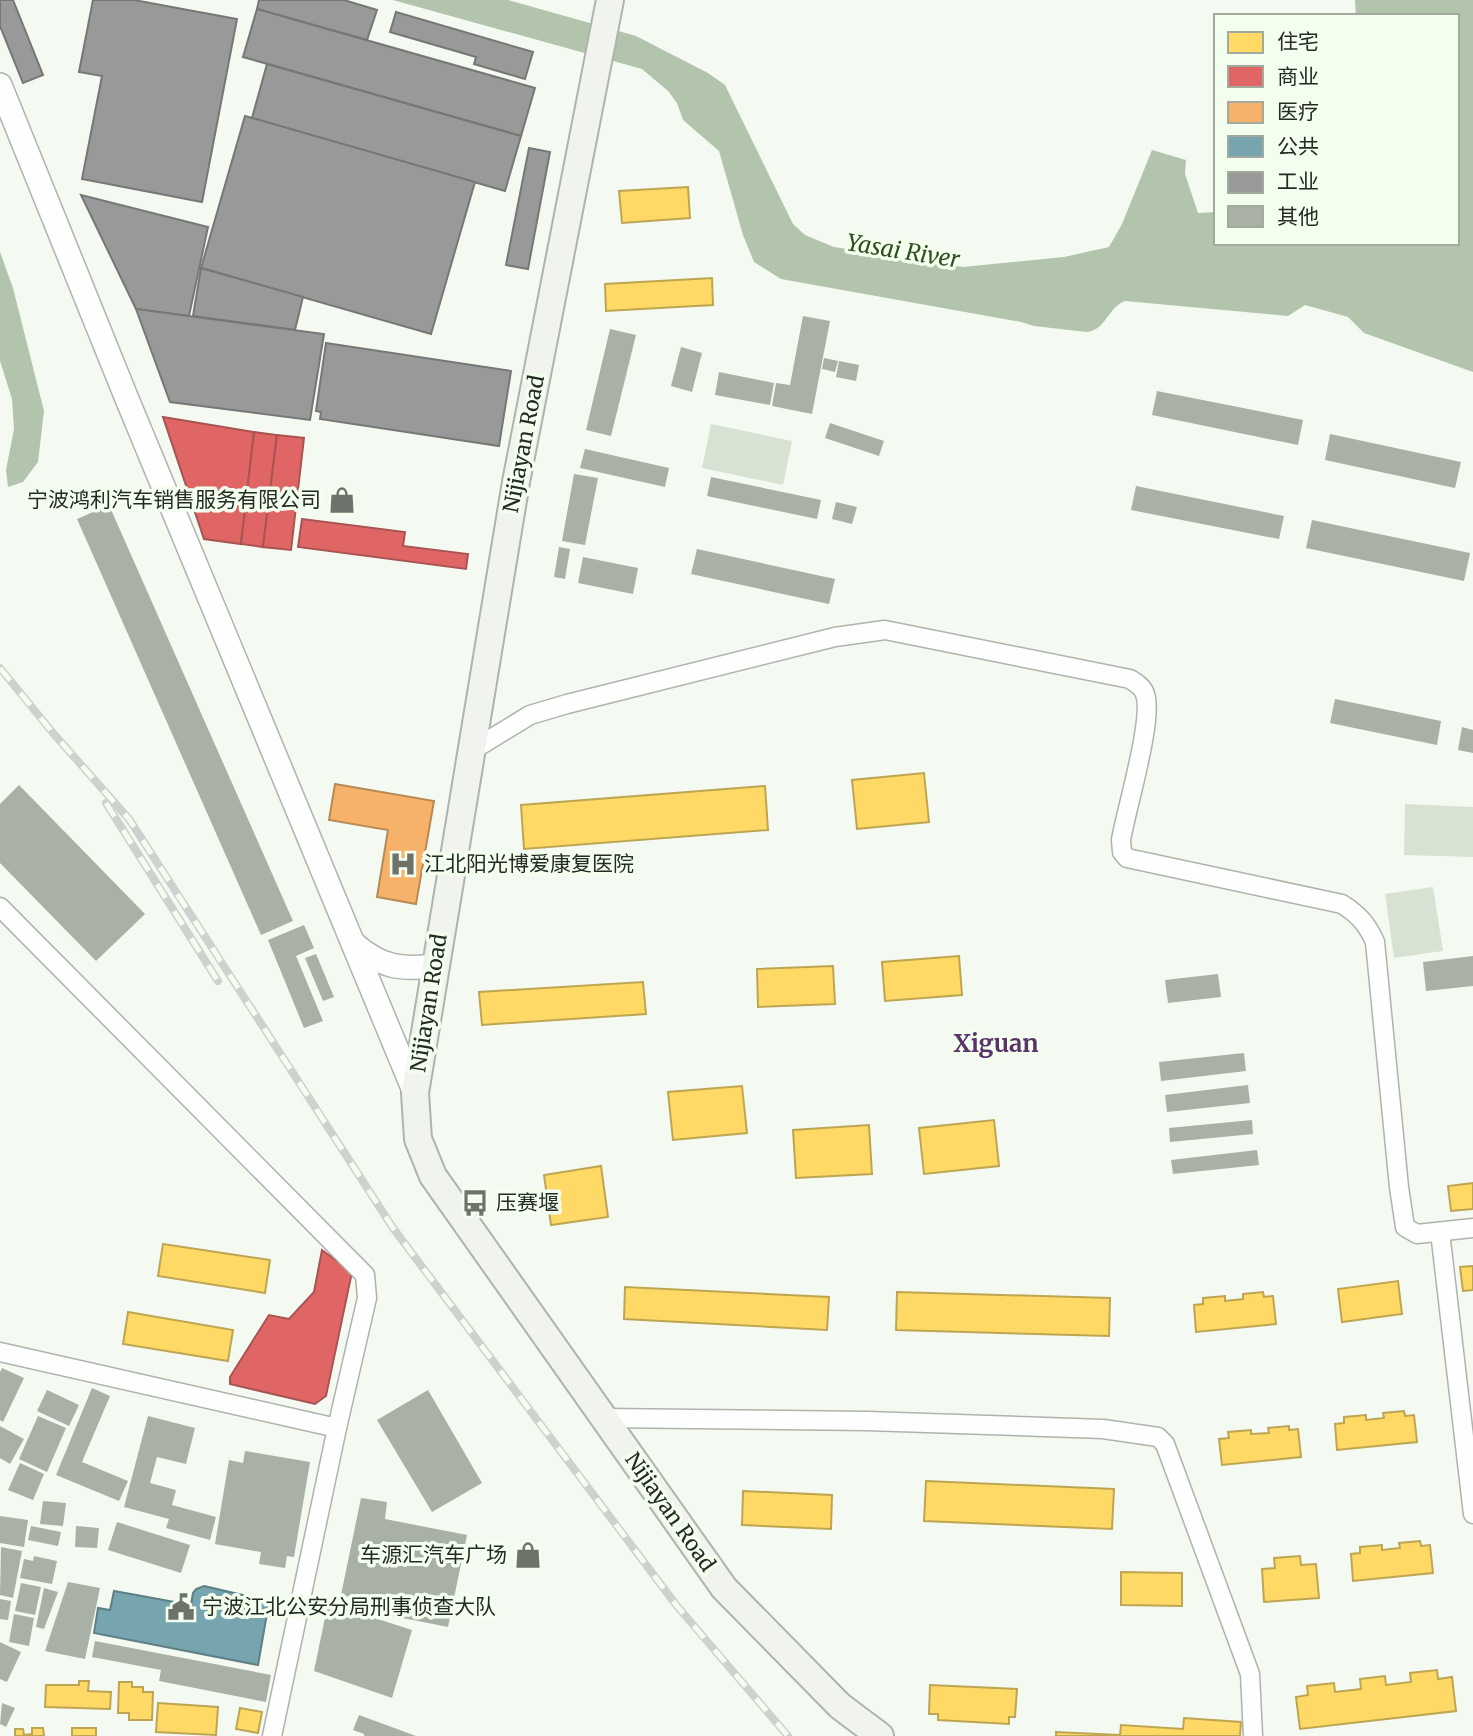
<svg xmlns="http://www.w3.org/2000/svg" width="1473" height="1736" font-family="Merriweather,'Noto Sans SC',serif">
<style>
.green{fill:#d7e2d3}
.water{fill:#b2c4ab}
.homes{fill:#ffd966;stroke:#bea552;stroke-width:2}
.shops{fill:#e06666;stroke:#a85452;stroke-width:2}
.health{fill:#f6b26b;stroke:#b78a55;stroke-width:2}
.public{fill:#76a5af;stroke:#5e8085;stroke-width:2}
.industry{fill:#999;stroke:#767875;stroke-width:2}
.building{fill:#a9b0a6}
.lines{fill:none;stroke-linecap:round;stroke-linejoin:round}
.minor-casing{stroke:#aeb4ac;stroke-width:21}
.tertiary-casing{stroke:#aeb4ac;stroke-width:26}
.secondary-casing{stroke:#aeb4ac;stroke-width:30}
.minor{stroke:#fdfefd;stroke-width:18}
.tertiary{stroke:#fdfefd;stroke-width:23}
.secondary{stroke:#f1f3ef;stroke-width:26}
.rail-casing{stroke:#cfd1cf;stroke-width:8}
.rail{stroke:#f3feef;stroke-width:5;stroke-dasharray:16;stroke-linecap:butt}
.labels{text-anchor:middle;stroke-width:7;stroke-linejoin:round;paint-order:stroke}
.street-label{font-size:21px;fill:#252b22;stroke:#f3feef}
.poi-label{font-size:21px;fill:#252b22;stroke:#f3feef;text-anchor:start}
.water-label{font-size:23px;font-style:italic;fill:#304f1f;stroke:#f3feef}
.quarter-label{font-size:24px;font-weight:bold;fill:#5b336a;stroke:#f3feef}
</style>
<rect width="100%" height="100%" fill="#f4faf2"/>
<g class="green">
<polygon points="711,424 792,441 783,485 702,468"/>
<polygon points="1405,804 1473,807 1473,857 1404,855"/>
<polygon points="1433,887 1443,951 1394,958 1385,894"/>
</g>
<g class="water">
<path d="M 393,0 L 508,0 L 636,36 L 708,73 L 725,85 L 793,224 L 805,235 L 834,247 L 963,267 L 1064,257 L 1109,247 L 1122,224 L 1152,150 L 1186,160 L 1185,174 L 1198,213 L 1216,212 L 1216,243 L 1457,243 L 1457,16 L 1356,16 L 1355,0 L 1473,0 L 1473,372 L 1364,333 L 1348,317 L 1305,305 L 1288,316 L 1125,301 C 1108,307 1106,330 1087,332 L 1034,326 L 1021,322 L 781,279 L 754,262 L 743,235 L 719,151 L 683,120 L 677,103 L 668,91 L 642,69 Z"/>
<polygon points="0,252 13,288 44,411 38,462 23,482 8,487 6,470 14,429 12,399 0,361"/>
</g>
<g class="homes">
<polygon points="688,187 690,218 622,223 619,191"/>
<polygon points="712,278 713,305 606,311 605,284"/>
<polygon points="924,773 929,822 857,829 852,780"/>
<polygon points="765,786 768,830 524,849 521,805"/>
<polygon points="959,956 962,995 885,1001 882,962"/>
<polygon points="833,966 835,1004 758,1007 757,969"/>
<polygon points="643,982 646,1014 482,1025 479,992"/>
<polygon points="742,1086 747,1133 673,1140 668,1092"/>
<polygon points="994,1120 999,1166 924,1174 919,1128"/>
<polygon points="869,1125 872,1174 796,1178 793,1130"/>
<polygon points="601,1166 608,1217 551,1225 544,1175"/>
<polygon points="1473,1183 1473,1209 1451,1211 1448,1186"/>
<polygon points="163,1244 270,1260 265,1293 158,1276"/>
<polygon points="1473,1266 1473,1290 1463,1291 1460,1267"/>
<polygon points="1398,1281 1402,1314 1342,1322 1338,1289"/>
<polygon points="625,1287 829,1297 827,1330 624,1319"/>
<polygon points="897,1292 1110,1298 1109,1336 896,1330"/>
<polygon points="1263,1292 1264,1297 1273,1296 1276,1324 1196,1332 1194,1305 1203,1304 1203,1298 1225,1296 1225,1301 1243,1299 1243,1294"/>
<polygon points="128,1312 233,1330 228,1361 123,1344"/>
<polygon points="1404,1411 1405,1416 1414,1415 1417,1442 1337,1450 1335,1424 1344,1423 1344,1417 1366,1415 1366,1420 1384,1418 1383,1413"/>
<polygon points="1289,1426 1289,1430 1298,1429 1301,1457 1222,1465 1219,1439 1229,1438 1228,1432 1251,1430 1251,1434 1269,1433 1268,1428"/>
<polygon points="926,1481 1114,1489 1112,1529 924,1521"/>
<polygon points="743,1491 832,1495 831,1529 742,1525"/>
<polygon points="1420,1541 1421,1546 1430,1545 1433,1573 1353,1581 1351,1554 1360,1553 1360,1547 1382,1545 1382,1550 1400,1548 1399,1543"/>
<polygon points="1300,1556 1301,1565 1316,1564 1319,1598 1264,1602 1262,1569 1275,1568 1274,1558"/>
<polygon points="1121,1572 1182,1573 1182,1606 1121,1605"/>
<polygon points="1437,1670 1438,1679 1452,1677 1456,1711 1300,1729 1296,1697 1308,1695 1307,1686 1334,1683 1335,1692 1361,1689 1360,1679 1385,1676 1386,1685 1411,1682 1410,1673"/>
<polygon points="79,1681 89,1681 88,1691 111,1692 110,1709 45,1707 46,1685 79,1685"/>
<polygon points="119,1682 132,1682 132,1687 143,1687 143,1692 153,1692 152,1720 129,1720 129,1713 118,1713"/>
<polygon points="930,1685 1017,1689 1015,1717 1009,1717 1009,1724 938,1720 938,1714 929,1714"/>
<polygon points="158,1703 218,1707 216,1735 156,1732"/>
<polygon points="240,1708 262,1712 258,1733 236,1729"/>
<polygon points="1184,1718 1241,1722 1240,1736 1056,1736 1056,1732 1120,1735 1121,1725 1183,1729"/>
<polygon points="32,1728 43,1728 44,1736 15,1736 15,1729 23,1729 24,1735 32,1734"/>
<rect x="72" y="1728" width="24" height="8"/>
</g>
<g class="shops">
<polygon points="163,417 254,432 241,544 204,539"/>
<polygon points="254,432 277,435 263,547 241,544"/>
<polygon points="277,435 304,438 291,550 263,547"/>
<polygon points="302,519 405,532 403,546 468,554 466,569 298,547"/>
<polygon points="322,1250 352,1272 326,1396 315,1404 230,1384 230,1377 269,1315 289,1319 314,1292"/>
</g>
<polygon class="health" points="335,784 434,801 416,904 377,897 388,830 329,820"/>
<polygon class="public" points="204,1586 264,1600 268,1608 258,1665 94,1633 98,1608 110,1610 114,1591 191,1605 193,1593 196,1589"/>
<g class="industry">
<polygon points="0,0 13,0 43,75 23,83 0,26"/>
<polygon points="93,0 134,0 237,19 202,202 82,179 102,76 79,72"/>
<polygon points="259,0 344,0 377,10 367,40 257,9"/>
<polygon points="257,9 535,88 521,136 243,57"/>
<polygon points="396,12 533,52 525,79 474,64 476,57 390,32"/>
<polygon points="267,64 521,136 505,191 252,118"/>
<polygon points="245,116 475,182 431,334 201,268"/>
<polygon points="529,148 550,152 528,269 506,265"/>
<polygon points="81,195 208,227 189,316 136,309"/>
<polygon points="201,268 303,297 295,330 193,316"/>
<polygon points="136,309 324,334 310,420 170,402"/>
<polygon points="326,343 511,371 499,446 320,419 321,412 316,411"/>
</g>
<g class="building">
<polygon points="803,316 830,321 812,414 772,406 776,383 790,385"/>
<polygon points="610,329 636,335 611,436 586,430"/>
<polygon points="681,347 702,353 692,392 671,386"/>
<polygon points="824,358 838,361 835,372 822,369"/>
<polygon points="839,361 859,365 856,381 836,377"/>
<polygon points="719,372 774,383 770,405 715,395"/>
<polygon points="1157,391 1303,420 1298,445 1152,415"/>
<polygon points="830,423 884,441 879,456 825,438"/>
<polygon points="1330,434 1461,462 1455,488 1325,460"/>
<polygon points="585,449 669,468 665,487 580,468"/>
<polygon points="574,474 598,478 585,545 562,541"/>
<polygon points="711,477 821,500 817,519 707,496"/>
<polygon points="1136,486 1284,516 1279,539 1131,510"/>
<polygon points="836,502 857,507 852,524 832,519"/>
<polygon points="109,505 293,921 261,935 77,519"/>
<polygon points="1312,520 1470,553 1464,581 1306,548"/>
<polygon points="559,547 570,549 565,579 554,577"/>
<polygon points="697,549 835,579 829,604 691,574"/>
<polygon points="583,557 638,568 633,594 578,583"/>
<polygon points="1335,699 1441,721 1437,745 1330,723"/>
<polygon points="1462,727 1473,730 1473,753 1458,750"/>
<polygon points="19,785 145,914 96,961 0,863 0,804"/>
<polygon points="304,925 314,948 296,956 323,1021 304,1028 268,940"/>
<polygon points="316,954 334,997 323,1001 305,958"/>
<polygon points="1473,956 1473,986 1426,991 1423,962"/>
<polygon points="1218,974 1221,997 1168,1003 1165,980"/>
<polygon points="1244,1053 1246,1071 1161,1081 1159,1062"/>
<polygon points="1248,1085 1250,1103 1167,1112 1165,1095"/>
<polygon points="1252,1120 1253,1134 1170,1142 1169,1128"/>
<polygon points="1257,1150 1259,1165 1173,1174 1171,1160"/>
<polygon points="2,1368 24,1378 3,1422 0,1420 0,1372"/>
<polygon points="92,1388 110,1396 82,1462 128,1481 119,1501 56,1475"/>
<polygon points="47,1390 79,1405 69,1426 37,1411"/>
<polygon points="428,1390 482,1483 432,1512 377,1420"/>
<polygon points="38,1416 66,1428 47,1472 19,1459"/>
<polygon points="148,1416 195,1428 186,1464 157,1457 150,1483 176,1490 172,1505 216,1517 210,1540 166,1528 169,1519 124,1507"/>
<polygon points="0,1426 24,1439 10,1464 0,1458"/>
<polygon points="245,1451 310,1462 294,1557 287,1556 285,1568 259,1564 261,1552 215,1544 229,1460 243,1463"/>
<polygon points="20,1463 44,1474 33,1500 8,1490"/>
<polygon points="361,1498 387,1502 385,1519 467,1535 448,1627 367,1611 369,1601 341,1595"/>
<polygon points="43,1501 66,1503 63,1526 40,1524"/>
<polygon points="0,1516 28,1520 24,1547 0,1543"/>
<polygon points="117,1522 190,1545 181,1573 108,1550"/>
<polygon points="31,1526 61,1532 58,1546 28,1540"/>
<polygon points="76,1526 99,1528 97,1548 75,1547"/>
<polygon points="1,1547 22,1551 13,1598 0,1595"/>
<polygon points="34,1556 57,1561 52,1584 20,1578 24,1559 33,1561"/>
<polygon points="68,1582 100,1588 85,1659 45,1651"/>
<polygon points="21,1583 41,1587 35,1615 15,1611"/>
<polygon points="44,1588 58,1592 44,1629 36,1627"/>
<polygon points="0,1599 11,1601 8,1620 0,1619"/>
<polygon points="328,1603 412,1630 392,1698 314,1671"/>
<polygon points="14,1614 34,1618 29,1646 9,1642"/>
<polygon points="95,1641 271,1675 266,1702 159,1681 161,1670 92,1657"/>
<polygon points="0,1642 21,1652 7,1682 0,1679"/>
<polygon points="2,1703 15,1708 6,1727 0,1724"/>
<polygon points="359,1715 416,1736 364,1736 364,1734 353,1730"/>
</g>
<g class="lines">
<defs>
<g id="minor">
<path d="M 471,751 L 530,715 L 567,704 L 835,637 L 885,630 L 1130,679 C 1136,683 1143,687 1145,694 C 1154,718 1126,810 1121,840 L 1122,852 L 1127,858 L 1342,904 C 1359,915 1367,924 1375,942 L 1399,1187 L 1405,1227 L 1417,1234 L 1473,1228"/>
<polyline points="0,907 365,1275 367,1298 337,1428 272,1736"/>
<polyline points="1440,1232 1473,1514"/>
<polyline points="0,1352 337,1428"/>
<polyline points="604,1418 867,1421 1103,1429 1158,1437 1165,1444 1250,1674 1253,1736"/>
</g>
<g id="tertiary">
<polyline points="0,85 127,399 415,1093"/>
<path d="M 353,943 C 380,967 400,970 435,966"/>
</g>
<polyline id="secondary" points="610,0 516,482 415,1093 418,1139 433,1176 724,1588 840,1706 880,1736"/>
</defs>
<use href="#minor" class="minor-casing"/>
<use href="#tertiary" class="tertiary-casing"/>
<use href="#secondary" class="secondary-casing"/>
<use href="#minor" class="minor"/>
<use href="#tertiary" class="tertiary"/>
<use href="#secondary" class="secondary"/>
<defs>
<g id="rail">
<polyline points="0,668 53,733 129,819 393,1228 677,1606 788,1736"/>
<polyline points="106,803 218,981"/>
</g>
</defs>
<use href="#rail" class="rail-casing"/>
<use href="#rail" class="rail"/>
</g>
<defs>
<symbol id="shop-bare" viewBox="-9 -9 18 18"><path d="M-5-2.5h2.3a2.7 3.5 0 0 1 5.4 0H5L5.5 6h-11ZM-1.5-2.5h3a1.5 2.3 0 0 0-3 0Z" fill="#6d736b" stroke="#f3feef" stroke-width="2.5" paint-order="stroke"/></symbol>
<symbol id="hospital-bare" viewBox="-9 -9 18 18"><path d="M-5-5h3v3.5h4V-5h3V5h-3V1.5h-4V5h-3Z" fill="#6d736b" stroke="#f3feef" stroke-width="2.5" paint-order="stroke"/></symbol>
<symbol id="bus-bare" viewBox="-9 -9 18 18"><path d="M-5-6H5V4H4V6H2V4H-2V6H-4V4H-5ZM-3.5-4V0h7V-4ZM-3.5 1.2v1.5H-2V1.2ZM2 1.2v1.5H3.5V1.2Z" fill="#6d736b" stroke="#f3feef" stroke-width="2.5" paint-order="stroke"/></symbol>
<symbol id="civic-bare" viewBox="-9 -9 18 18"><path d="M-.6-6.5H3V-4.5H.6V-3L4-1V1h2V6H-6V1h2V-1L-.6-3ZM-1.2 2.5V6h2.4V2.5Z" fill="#6d736b" stroke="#f3feef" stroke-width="2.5" paint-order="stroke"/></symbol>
</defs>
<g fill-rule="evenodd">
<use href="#shop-bare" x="323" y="481" width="38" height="38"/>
<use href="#hospital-bare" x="384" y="845" width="38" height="38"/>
<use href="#bus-bare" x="456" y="1184" width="38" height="38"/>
<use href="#shop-bare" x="509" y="1536" width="38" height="38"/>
<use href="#civic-bare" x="162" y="1588" width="38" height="38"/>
</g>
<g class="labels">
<g class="street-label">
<text transform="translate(524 444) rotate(-79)" y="7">Nijiayan Road</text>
<text transform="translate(429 1003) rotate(-81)" y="7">Nijiayan Road</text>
<text transform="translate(670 1512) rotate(55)" y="7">Nijiayan Road</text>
</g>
<g class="poi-label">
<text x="321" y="507" text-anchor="end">宁波鸿利汽车销售服务有限公司</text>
<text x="424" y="871">江北阳光博爱康复医院</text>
<text x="496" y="1210">压赛堰</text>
<text x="507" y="1562" text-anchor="end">车源汇汽车广场</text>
<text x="202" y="1614">宁波江北公安分局刑事侦查大队</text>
</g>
<g class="water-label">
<text transform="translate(903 251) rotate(9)" y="8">Yasai River</text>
</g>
<g class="quarter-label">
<text x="996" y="1052">Xiguan</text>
</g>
</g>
<rect x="1214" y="14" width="245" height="231" fill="#f3feef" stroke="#a1aa9d" stroke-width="2"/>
<rect x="1228" y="32" width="35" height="21" fill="#ffd966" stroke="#a1aa9d" stroke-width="2"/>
<text x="1277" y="49" font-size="21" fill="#252b22">住宅</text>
<rect x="1228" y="66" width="35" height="21" fill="#e06666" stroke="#a1aa9d" stroke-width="2"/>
<text x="1277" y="84" font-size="21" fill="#252b22">商业</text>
<rect x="1228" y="102" width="35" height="21" fill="#f6b26b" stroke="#a1aa9d" stroke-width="2"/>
<text x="1277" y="119" font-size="21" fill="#252b22">医疗</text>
<rect x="1228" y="136" width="35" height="21" fill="#76a5af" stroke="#a1aa9d" stroke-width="2"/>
<text x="1277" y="154" font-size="21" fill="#252b22">公共</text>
<rect x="1228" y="172" width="35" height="21" fill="#999999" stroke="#a1aa9d" stroke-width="2"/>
<text x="1277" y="189" font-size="21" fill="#252b22">工业</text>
<rect x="1228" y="206" width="35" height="21" fill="#a9b0a6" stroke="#a1aa9d" stroke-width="2"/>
<text x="1277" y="224" font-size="21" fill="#252b22">其他</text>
</svg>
